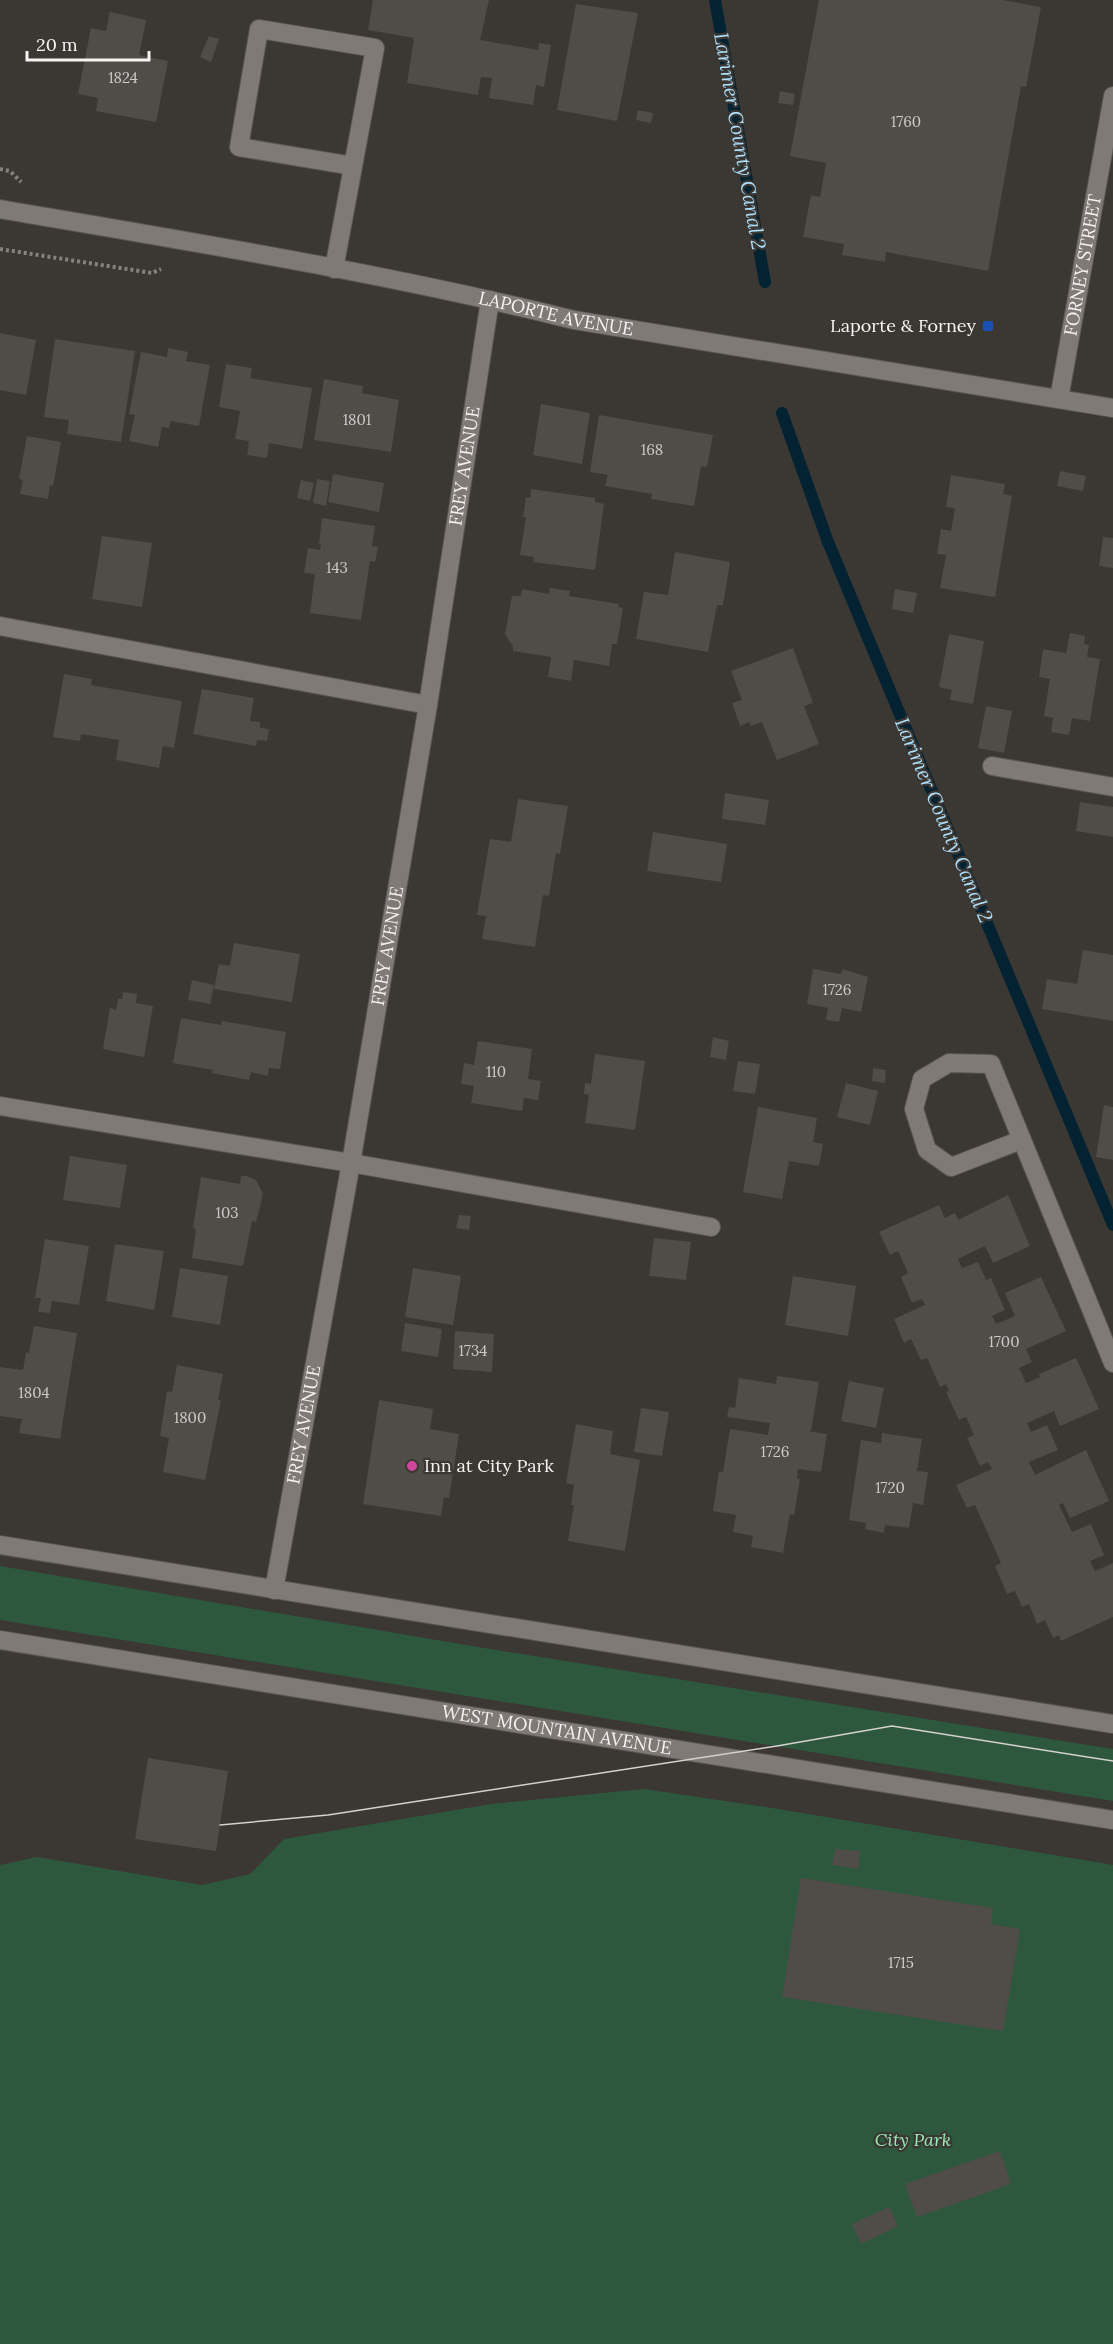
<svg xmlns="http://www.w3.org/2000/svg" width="1113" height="2344" font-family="Lora,serif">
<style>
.green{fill:#2e583e}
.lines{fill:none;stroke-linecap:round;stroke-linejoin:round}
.stream{stroke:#032332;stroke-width:12}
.building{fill:#504c48}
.minor-casing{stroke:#595553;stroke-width:20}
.path{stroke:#86837f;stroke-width:4;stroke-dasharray:3 3;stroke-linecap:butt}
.minor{stroke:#7f7a76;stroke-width:18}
.tram{stroke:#d4d1ce;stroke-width:1.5}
.transit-dot{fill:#1a4fb4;stroke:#3b3733;stroke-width:2}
.hotel-dot{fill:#d1479c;stroke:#3b3733;stroke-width:2}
.labels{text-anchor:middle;stroke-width:4.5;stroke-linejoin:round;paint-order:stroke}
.number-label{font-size:15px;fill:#ccc9c7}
.street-label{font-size:18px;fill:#f6f3f1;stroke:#3b3733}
.poi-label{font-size:18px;fill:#f6f3f1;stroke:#3b3733;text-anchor:end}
.park-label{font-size:18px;font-style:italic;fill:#99e9b5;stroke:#3b3733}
.water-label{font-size:20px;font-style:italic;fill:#addefa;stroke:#3b3733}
</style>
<rect width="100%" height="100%" fill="#3b3733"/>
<g class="green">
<polygon points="0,1566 478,1647 1113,1749 1113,1801 0,1620"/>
<polygon points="644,1789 766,1807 1113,1865 1113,2344 0,2344 0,1865 37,1857 202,1885 250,1874 284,1839 491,1804"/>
</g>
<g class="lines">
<g class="stream">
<polyline points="715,0 765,282"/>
<polyline points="782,413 828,542 1113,1225"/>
</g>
</g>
<g class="building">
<polygon points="373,0 489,0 480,40 538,50 539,43 551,45 544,87 536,85 533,105 489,98 492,78 481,77 478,95 407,83 414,38 368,30"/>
<polygon points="819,0 1002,0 1041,7 1026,87 1021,86 988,271 886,252 885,262 842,255 844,244 803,237 811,195 820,197 826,163 790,156"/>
<polygon points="576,4 638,13 617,121 557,110"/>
<polygon points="110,12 146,20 139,55 168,61 156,122 96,111 98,98 78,94 91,28 106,31"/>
<polygon points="209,36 219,39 211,62 200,57"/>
<polygon points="780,91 795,94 793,105 778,103"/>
<polygon points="638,110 653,113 651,123 636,120"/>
<polygon points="0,333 36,340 26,395 0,390"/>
<polygon points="55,339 135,351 121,442 67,434 69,420 44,417"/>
<polygon points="168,348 188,352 186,361 210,365 199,426 171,421 169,428 162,427 158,447 129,441 135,415 129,414 141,352 167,357"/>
<polygon points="226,364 252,368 250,378 312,388 302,449 269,443 267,458 247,455 249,441 235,439 240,411 219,407"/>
<polygon points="324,379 363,386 362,393 399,400 391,452 314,440"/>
<polygon points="541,404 590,413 582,464 533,455"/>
<polygon points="599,415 713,435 707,467 701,466 694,506 651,499 652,494 605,486 608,475 590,472"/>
<polygon points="27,436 61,442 53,486 50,485 48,499 20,494 23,480 19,479"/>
<polygon points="1060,471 1086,476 1083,491 1057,486"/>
<polygon points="333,474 384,483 379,512 328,502"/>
<polygon points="951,475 1005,484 1003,494 1012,496 995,597 940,588 946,555 937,554 941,529 951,531 955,508 946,507"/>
<polygon points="317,479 330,481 326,506 313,503"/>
<polygon points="301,480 314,483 310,501 297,498"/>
<polygon points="531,489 595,498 595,502 604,504 595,570 533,562 534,557 520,555 526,517 523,517 526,497 530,498"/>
<polygon points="322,518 375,526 372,546 378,547 375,562 370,561 361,620 310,613 315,574 304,573 308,548 320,550 321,545 319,544"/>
<polygon points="102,536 152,543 142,607 92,599"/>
<polygon points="1103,537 1113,538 1113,568 1099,566"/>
<polygon points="675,552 730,562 723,605 717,605 708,652 636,639 644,592 668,595"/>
<polygon points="550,588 570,591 569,596 619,604 618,607 623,608 617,644 612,644 609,666 574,660 571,681 548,677 551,657 513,651 513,646 505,634 512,596 521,596 522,589 549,594"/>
<polygon points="895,589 917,593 913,613 892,609"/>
<polygon points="1070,633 1085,636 1084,644 1089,645 1087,657 1100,659 1090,721 1072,718 1069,735 1051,732 1053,718 1044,716 1050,679 1039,677 1043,649 1066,653"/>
<polygon points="949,634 984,641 973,704 950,700 952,690 939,687"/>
<polygon points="793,648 813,703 804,706 819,744 777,760 762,722 751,726 749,722 740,726 732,703 742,700 731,671"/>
<polygon points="64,674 92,679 91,685 182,701 174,748 163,746 159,768 116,760 119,740 81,734 80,741 53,737"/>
<polygon points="202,689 254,698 250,721 260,722 260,728 269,729 267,741 257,740 256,746 193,734"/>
<polygon points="986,706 1012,711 1004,753 978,748"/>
<polygon points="725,793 769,800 765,825 722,819"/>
<polygon points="518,799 568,806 560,854 556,853 549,896 543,895 535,947 482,939 486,916 477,915 490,839 511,842"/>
<polygon points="1080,802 1113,807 1113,837 1076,831"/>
<polygon points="653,832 727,844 721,882 647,871"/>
<polygon points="234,943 300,954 292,1002 214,989 219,964 230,966"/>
<polygon points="1083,950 1113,955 1113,1021 1042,1009 1047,979 1077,984"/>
<polygon points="813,969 841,974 842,969 868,977 861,1012 842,1008 839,1022 826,1020 828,1008 807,1004"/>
<polygon points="192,980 214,985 210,1004 188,1000"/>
<polygon points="123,992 137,994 136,1003 153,1006 144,1057 103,1049 110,1008 116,1010 118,999 122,999"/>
<polygon points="181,1018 221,1025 222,1021 286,1032 280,1069 269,1068 268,1076 251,1072 249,1080 212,1073 213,1070 173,1063"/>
<polygon points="713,1037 729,1041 726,1060 710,1057"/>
<polygon points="478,1041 532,1049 528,1079 541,1081 538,1100 524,1098 522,1111 471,1103 474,1086 461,1084 464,1063 474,1065"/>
<polygon points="595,1054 645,1061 635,1130 585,1123 589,1095 584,1094 585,1083 591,1084"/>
<polygon points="738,1061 760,1064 755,1094 733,1091"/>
<polygon points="873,1068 886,1070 885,1083 872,1081"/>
<polygon points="846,1083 878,1091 870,1125 837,1117"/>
<polygon points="1104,1105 1113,1107 1113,1160 1096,1157"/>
<polygon points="758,1107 817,1118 813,1142 823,1144 819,1166 789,1161 782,1199 743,1192"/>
<polygon points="70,1156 127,1165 120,1208 63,1200"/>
<polygon points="241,1176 247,1176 256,1180 263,1194 256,1222 252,1221 243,1266 192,1258 196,1229 193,1228 201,1177 240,1184"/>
<polygon points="1008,1195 1030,1246 993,1263 985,1246 958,1259 962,1268 978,1262 986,1280 991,1278 1005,1310 992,1316 996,1324 1015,1316 1005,1293 1041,1277 1066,1331 1026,1349 1032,1362 1019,1368 1026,1383 1040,1377 1039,1374 1076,1358 1099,1409 1060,1426 1054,1411 1027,1423 1031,1432 1047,1425 1058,1450 1029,1462 1035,1475 1086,1450 1109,1501 1070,1518 1063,1503 1059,1505 1072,1532 1091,1524 1104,1555 1090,1561 1095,1571 1113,1563 1113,1617 1061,1641 1059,1635 1053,1638 1045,1620 1037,1624 1029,1604 1022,1607 1015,1591 1007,1594 995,1566 1001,1563 975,1505 967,1508 956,1485 992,1469 988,1462 980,1466 967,1438 974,1435 966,1417 959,1420 946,1392 949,1391 946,1384 940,1387 927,1358 921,1360 911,1339 904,1343 894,1319 925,1305 922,1299 912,1303 901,1277 908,1273 898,1251 890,1255 879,1232 939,1205 945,1218 955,1213 958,1220"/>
<polygon points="459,1215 471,1216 469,1230 456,1228"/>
<polygon points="654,1238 691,1242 686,1280 649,1276"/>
<polygon points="45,1239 89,1246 79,1305 52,1301 50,1313 38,1312 41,1298 35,1298"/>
<polygon points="115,1244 164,1251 154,1310 106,1301"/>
<polygon points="180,1268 228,1276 220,1325 172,1317"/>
<polygon points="413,1268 461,1276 453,1325 405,1317"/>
<polygon points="793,1276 856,1286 848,1336 785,1325"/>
<polygon points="405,1323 442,1329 438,1357 401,1351"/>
<polygon points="34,1326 77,1333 60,1439 19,1433 22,1419 0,1416 0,1367 23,1370 26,1352 29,1353"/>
<polygon points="455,1331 494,1334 492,1372 453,1369"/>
<polygon points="177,1365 223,1374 218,1400 221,1400 205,1480 163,1472 169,1438 160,1436 167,1391 172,1392"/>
<polygon points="777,1376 819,1382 811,1431 806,1431 827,1434 821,1472 798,1469 797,1478 800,1479 794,1515 790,1514 783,1553 751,1547 753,1536 733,1532 736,1515 713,1511 719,1471 723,1472 730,1429 768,1435 770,1423 727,1417 729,1407 735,1408 739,1378 776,1384"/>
<polygon points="849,1381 884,1388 876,1428 841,1421"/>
<polygon points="379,1400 433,1409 430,1429 459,1434 449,1498 444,1497 441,1516 363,1504"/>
<polygon points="641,1408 669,1412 662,1456 634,1452"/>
<polygon points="576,1424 613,1431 610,1454 640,1460 625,1551 568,1541 574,1505 571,1505 574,1485 566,1483"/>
<polygon points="882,1433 922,1439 917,1471 928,1472 923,1505 913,1503 909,1528 885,1525 884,1533 865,1529 866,1523 849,1520 861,1440 881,1443"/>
<polygon points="148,1758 228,1771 216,1851 135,1839"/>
<polygon points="835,1849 860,1851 858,1869 832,1865"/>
<polygon points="801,1878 993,1908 991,1924 1020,1929 1003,2031 782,1997"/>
<polygon points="1000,2151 1011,2184 917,2217 905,2184"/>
<polygon points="889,2207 898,2226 861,2244 852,2224"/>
</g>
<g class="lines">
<defs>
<g id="minor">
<path id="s1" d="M 0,209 C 192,242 385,273 574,320 L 1113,408"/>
<polyline points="334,269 375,48 259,29 239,147 353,166"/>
<path id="s2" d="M 1059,399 L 1113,96"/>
<polyline points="0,626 428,705"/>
<polyline points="992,766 1113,787"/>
<polyline points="0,1106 351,1163 711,1227"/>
<polyline points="1021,1140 951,1167 927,1150 914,1109 922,1079 949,1063 991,1064 1113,1363"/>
<polyline points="0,1545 1113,1724"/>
<path id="s3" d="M 274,1590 L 351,1163 L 428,705 L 490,300"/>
<path id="s4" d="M 0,1640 L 1113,1820"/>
</g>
</defs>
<use href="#minor" class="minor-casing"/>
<g class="path">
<polyline points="0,169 10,171 21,182"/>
<polyline points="0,249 152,273 161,269"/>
</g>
<use href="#minor" class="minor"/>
<polyline class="tram" points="220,1825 328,1815 777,1746 892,1726 1113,1761"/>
</g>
<rect class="transit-dot" x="982" y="320" width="12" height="12" rx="3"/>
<circle class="hotel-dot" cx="412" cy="1466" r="6"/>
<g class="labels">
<g class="number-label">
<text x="123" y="83">1824</text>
<text x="906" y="127">1760</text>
<text x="357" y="425">1801</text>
<text x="652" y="455">168</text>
<text x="337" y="573">143</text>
<text x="837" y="995">1726</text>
<text x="496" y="1077">110</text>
<text x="227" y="1218">103</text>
<text x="1004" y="1347">1700</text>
<text x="473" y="1356">1734</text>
<text x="34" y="1398">1804</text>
<text x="190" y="1423">1800</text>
<text x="775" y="1457">1726</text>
<text x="890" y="1493">1720</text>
<text x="901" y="1968">1715</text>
</g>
<g class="street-label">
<text dy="6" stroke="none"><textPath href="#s2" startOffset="136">FORNEY STREET</textPath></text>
<text dy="6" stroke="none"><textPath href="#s1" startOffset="566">LAPORTE AVENUE</textPath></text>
<text dy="6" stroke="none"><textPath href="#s3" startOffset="1140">FREY AVENUE</textPath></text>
<text dy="6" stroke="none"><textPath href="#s3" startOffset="654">FREY AVENUE</textPath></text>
<text dy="6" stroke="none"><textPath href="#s3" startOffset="168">FREY AVENUE</textPath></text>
<text dy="6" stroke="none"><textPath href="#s4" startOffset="564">WEST MOUNTAIN AVENUE</textPath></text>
</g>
<g class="poi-label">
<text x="976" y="332">Laporte &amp; Forney</text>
<text x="424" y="1472" text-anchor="start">Inn at City Park</text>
</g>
<g class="park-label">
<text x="913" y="2146">City Park</text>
</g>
<g class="water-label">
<text transform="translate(740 141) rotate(80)" y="7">Larimer County Canal 2</text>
<text transform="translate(944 820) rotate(67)" y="7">Larimer County Canal 2</text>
</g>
</g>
<path d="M27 51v9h122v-9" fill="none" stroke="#f6f3f1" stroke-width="3"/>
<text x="36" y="51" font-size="18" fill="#f6f3f1" stroke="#3b3733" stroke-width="4.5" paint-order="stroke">20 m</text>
</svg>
